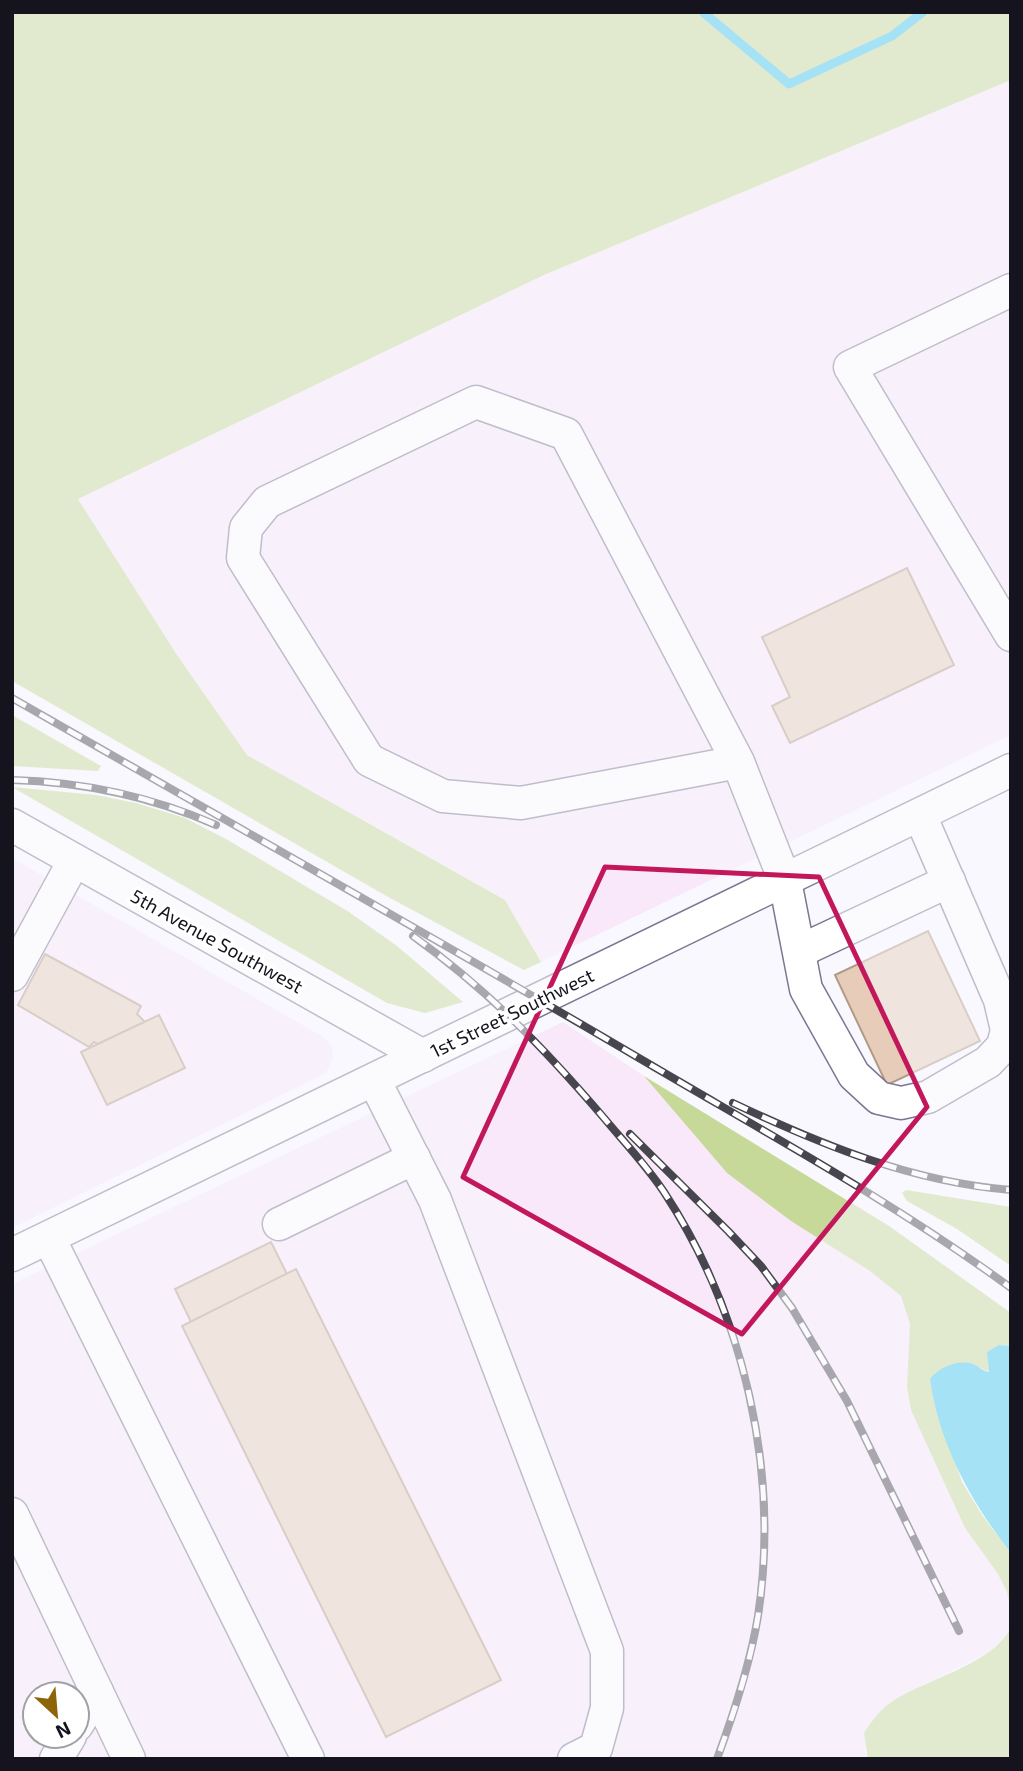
<svg xmlns="http://www.w3.org/2000/svg" width="1023" height="1771" font-family="'Exo 2',sans-serif">
<style>
.industrial{fill:#f9e8fa;fill-rule:evenodd}
.green{fill:#c6d998}
.water{fill:#41c7eb}
.lines{fill:none;stroke-linecap:round;stroke-linejoin:round}
.stream{stroke:#41c7eb;stroke-width:9}
.building{fill:#e7cdb9;stroke:#b29a87;stroke-width:2}
.minor-casing{stroke:#7b7791;stroke-width:35}
.minor{stroke:#fff;stroke-width:32}
.rail-casing{stroke:#47464f;stroke-width:8}
.rail{stroke:#fff;stroke-width:5;stroke-dasharray:16;stroke-linecap:butt}
.marked{fill:none;stroke:#c2185b;stroke-width:5;stroke-linejoin:round}
.labels{text-anchor:middle;stroke-width:7;stroke-linejoin:round;paint-order:stroke}
.street-label{font-size:19px;fill:#15131d;stroke:#fff}
</style>
<rect width="100%" height="100%" fill="#f8f8fe"/>
<g class="industrial">
<polygon points="1011,80 1011,735 541,962 505,900 247,755 177,655 78,499 544,275"/>
<polygon points="12,858 325,1038 332,1047 333,1057 326,1073 12,1228"/>
<path d="M 563,1022 L 644,1076 L 727,1173 L 870,1271 L 901,1296 L 910,1324 L 910,1355 L 965,1528 L 998,1574 L 1008,1592 L 1011,1627 L 1006,1638 L 985,1654 L 892,1701 L 865,1749 L 868,1759 L 12,1759 L 12,1284 ZM 35,1694 L 77,1694 L 77,1736 L 35,1736 Z"/>
</g>
<g class="green">
<polygon points="12,12 1011,12 1011,80 544,275 78,499 177,655 247,755 505,900 541,962 524,970 390,898 12,681"/>
<polygon points="12,715 101,766 98,771 12,766"/>
<polygon points="12,787 96,795 136,803 185,818 226,839 349,912 397,946 463,1002 425,1013 387,1003"/>
<polygon points="644,1076 889,1226 1011,1313 1011,1346 999,1345 988,1361 989,1372 972,1364 933,1398 962,1482 982,1515 1011,1553 1011,1611 1007,1592 998,1574 965,1528 911,1410 907,1387 910,1324 901,1296 870,1271 791,1221 727,1173"/>
<polygon points="906,1190 1011,1207 1011,1266 957,1229 907,1201 902,1193"/>
<path d="M 1011,1627 L 1011,1759 L 868,1759 L 864,1733 C 872,1721 880,1709 893,1701 C 925,1680 995,1663 1011,1627 Z"/>
</g>
<path class="water" d="M 999,1345 L 1011,1346 L 1011,1553 C 971,1502 939,1444 930,1379 C 939,1367 958,1359 973,1364 C 979,1366 982,1371 989,1372 L 987,1352 Z"/>
<g class="lines">
<polyline class="stream" points="704,13 789,84 892,36 923,12"/>
</g>
<g class="building">
<polygon points="907,568 954,665 790,743 772,706 790,697 762,637"/>
<polygon points="928,931 980,1041 887,1085 835,975"/>
<polygon points="45,954 141,1006 137,1014 145,1022 98,1044 94,1042 89,1047 18,1005"/>
<polygon points="159,1015 185,1068 107,1105 81,1052"/>
<polygon points="271,1242 287,1274 191,1322 175,1289"/>
<polygon points="296,1269 501,1680 386,1737 182,1326"/>
</g>
<g class="lines">
<defs>
<g id="minor">
<polyline points="1011,290 850,367 1011,635"/>
<polyline points="738,762 521,803 443,796 369,760 243,558 246,528 267,502 476,402 566,434 738,762 785,881 806,989 854,1075 879,1098 901,1103 928,1097 988,1062 1003,1046 1007,1030 1000,1000 920,815"/>
<polyline points="12,825 423,1056"/>
<polyline points="800,951 949,881"/>
<polyline points="12,975 74,861"/>
<polyline points="374,1080 435,1200 607,1651 607,1708 596,1748 574,1759"/>
<polyline points="279,1224 414,1158"/>
<polyline points="49,1238 308,1759"/>
<polyline points="12,1255 1011,770"/>
<polyline points="12,1514 129,1759"/>
<polyline points="77,1725 97,1692"/>
<polyline points="56,1759 70,1736"/>
</g>
</defs>
<use href="#minor" class="minor-casing"/>
<use href="#minor" class="minor"/>
<defs>
<g id="rail">
<path d="M 12,698 C 223,819 435,938 644,1061 C 768,1134 895,1203 1011,1288"/>
<path d="M 12,780 C 85,782 150,796 216,825"/>
<path d="M 413,936 C 488,990 544,1048 604,1118 C 624,1142 646,1165 664,1192 C 744,1314 780,1471 758,1616 C 750,1665 734,1713 717,1759"/>
<path d="M 733,1103 C 822,1145 912,1182 1011,1190"/>
<polyline points="630,1134 728,1231 761,1266 792,1308 847,1401 959,1631"/>
</g>
</defs>
<use href="#rail" class="rail-casing"/>
<use href="#rail" class="rail"/>
</g>
<path d="M0 0H1023V1771H0ZM 605,867 L 819,877 L 927,1107 L 742,1334 L 463,1177 Z" fill="#f8f8fe" fill-opacity=".55" fill-rule="evenodd"/>
<path class="marked" d="M 605,867 L 819,877 L 927,1107 L 742,1334 L 463,1177 Z"/>
<g class="labels">
<g class="street-label">
<text transform="translate(217 941) rotate(29)" y="7">5th Avenue Southwest</text>
<text transform="translate(512 1013) rotate(-26)" y="7">1st Street Southwest</text>
</g>
</g>
<rect width="1023" height="1771" fill="none" stroke="#15131d" stroke-width="28"/>
<g transform="translate(56 1715) rotate(154)"><circle r="33" fill="#ffffff" stroke="#a1a1a5" stroke-width="2"/>
<path d="M0-5L12 26L0 18L-12 26Z" fill="#8d6508"/>
<text y="-10" font-size="19" font-weight="bold" text-anchor="middle" fill="#15131d">N</text>
</g>
</svg>
